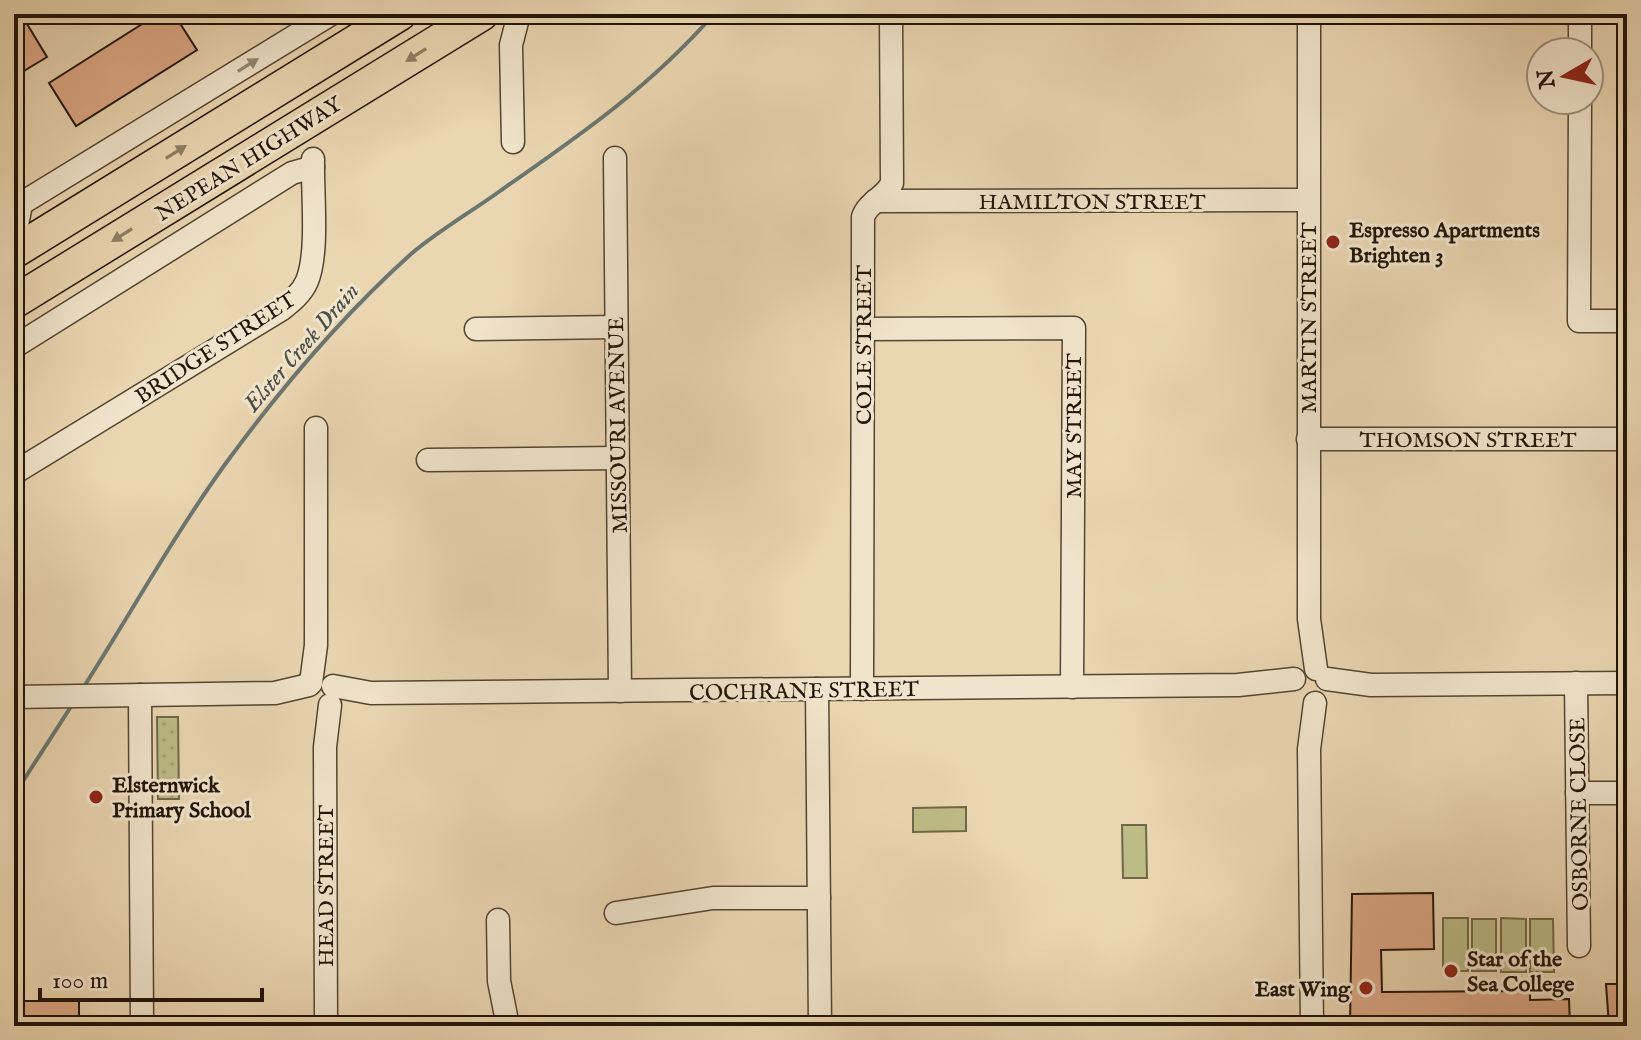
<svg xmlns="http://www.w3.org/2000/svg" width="1641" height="1040" font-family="'IM FELL English',serif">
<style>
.green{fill:#bdbc87;stroke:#6f6846;stroke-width:2}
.park{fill:url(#park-dots);stroke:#6f6846;stroke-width:2}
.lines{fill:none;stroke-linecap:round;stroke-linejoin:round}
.stream{stroke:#6b7670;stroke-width:4}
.building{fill:#dda987;stroke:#211506;stroke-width:2}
.minor-casing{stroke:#534531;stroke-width:25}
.highway-casing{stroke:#211506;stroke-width:35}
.minor{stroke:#f1e4cc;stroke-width:22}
.highway{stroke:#ead6b1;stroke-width:32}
.oneway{fill:#907f64}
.oneway2{fill:#938773}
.poi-dot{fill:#8f2418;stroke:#f1e4cc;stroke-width:3}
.labels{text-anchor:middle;stroke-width:6;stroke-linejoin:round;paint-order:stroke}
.street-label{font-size:22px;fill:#211506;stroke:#f1e4cc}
.poi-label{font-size:22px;font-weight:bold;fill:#211506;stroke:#f1e4cc;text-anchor:start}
.water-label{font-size:24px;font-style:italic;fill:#4c4d44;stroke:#f1e4cc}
</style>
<defs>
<pattern id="park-dots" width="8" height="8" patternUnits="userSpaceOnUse" patternTransform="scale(2)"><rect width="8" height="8" fill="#bdbc87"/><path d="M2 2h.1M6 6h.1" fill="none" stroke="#a2a173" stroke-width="1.8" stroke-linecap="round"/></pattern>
</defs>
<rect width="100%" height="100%" fill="#ead6b1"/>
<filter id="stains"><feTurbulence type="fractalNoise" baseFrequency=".0025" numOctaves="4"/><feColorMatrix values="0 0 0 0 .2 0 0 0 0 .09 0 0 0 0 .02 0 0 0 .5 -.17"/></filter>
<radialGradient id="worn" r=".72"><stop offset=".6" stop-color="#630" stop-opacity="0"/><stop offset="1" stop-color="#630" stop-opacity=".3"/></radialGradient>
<g class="green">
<polygon points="966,807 966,831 913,832 913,808"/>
<polygon points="1122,825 1146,825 1147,878 1123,878"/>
<rect x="1443" y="918" width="25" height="53"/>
<polygon points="1501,918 1526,919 1526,972 1501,972"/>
<rect x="1472" y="919" width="24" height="52"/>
<polygon points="1530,919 1553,919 1554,972 1530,972"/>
</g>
<polygon class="park" points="157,717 178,717 179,799 158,799"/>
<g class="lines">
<g class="stream">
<path d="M 83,688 C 131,613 174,535 226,463 C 281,388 342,316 411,254 C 438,231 471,212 500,191 C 579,136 650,87 714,14"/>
<polyline points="14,795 72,705"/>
</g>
</g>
<g class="building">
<polygon points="14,14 21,14 47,57 14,77"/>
<polygon points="158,14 174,14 197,50 76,126 49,83"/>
<polygon points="1433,893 1434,949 1381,950 1382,992 1530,991 1530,1000 1569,999 1570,1026 1350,1026 1352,894"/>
<polygon points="1606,984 1626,984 1627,1026 1609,1026"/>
<rect x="19" y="1001" width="60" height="25"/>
</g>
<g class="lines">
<defs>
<g id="minor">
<polyline points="1309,14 1309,619 1316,669"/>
<polyline points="1580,52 1580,14"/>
<polyline points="1580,100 1579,321 1627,321"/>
<polyline points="513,142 511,45 519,14"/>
<polyline points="615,158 620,691"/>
<polyline points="875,201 1308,200"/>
<polyline points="14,208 331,14"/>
<polyline points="14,242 21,204"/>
<polyline points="476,329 616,327"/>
<polyline points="863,329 1074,328 1072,687"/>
<polyline points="14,347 292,173 313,167"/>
<polyline points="1308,439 1627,439"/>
<polyline points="428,460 617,458"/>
<path d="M 14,473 L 282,309 C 292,301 302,293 307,281 C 319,252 312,191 313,159"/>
<polyline points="1327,679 1371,685 1627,683"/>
<polyline points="311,683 316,645 316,428"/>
<polyline points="1576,683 1579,946"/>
<polyline points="333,686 371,693 1238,685 1294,679"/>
<polyline points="817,689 820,1026"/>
<path d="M 862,689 L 863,217 C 868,202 886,197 892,183 L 891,14"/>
<polyline points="140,695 142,1026"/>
<polyline points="14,697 275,693 309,685"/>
<polyline points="1577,793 1627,793"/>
<polyline points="616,913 713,898 819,898"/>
<polyline points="498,920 499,981 508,1026"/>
<polyline points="326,1026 325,747 330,705"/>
<polyline points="1312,1026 1309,749 1315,703"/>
</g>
<g id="highway">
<polyline points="14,252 400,14"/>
<polyline points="14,302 482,14"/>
</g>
</defs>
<use href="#minor" class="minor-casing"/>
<use href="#highway" class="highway-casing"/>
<use href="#minor" class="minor"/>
<use href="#highway" class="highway"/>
</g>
<defs><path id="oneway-solid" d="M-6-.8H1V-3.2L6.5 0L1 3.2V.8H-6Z" transform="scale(2)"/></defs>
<g class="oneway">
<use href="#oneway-solid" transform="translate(416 55) rotate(148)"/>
<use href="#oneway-solid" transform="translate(176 152) rotate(-32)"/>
<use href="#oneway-solid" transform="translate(122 235) rotate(148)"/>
</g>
<use class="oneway2" href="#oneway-solid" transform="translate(248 65) rotate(-32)"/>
<g class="poi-dot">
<circle cx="1333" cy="242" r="8"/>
<circle cx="96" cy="797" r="8"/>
<circle cx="1451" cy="971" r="8"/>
<circle cx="1366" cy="988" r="8"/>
</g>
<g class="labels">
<g class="street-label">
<text transform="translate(248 158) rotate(-32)" y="8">NEPEAN HIGHWAY</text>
<text x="1092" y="209">HAMILTON STREET</text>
<text transform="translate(1308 318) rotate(-90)" y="8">MARTIN STREET</text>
<text transform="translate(863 345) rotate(-90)" y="8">COLE STREET</text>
<text transform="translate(215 347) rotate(-33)" y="8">BRIDGE STREET</text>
<text transform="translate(617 425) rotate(-91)" y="8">MISSOURI AVENUE</text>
<text transform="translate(1073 426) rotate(-90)" y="8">MAY STREET</text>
<text x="1468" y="447">THOMSON STREET</text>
<text transform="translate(804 690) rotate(-1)" y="8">COCHRANE STREET</text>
<text transform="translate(1578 814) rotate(-91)" y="8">OSBORNE CLOSE</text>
<text transform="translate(325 886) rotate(-90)" y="8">HEAD STREET</text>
</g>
<g class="poi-label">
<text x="1349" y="237">Espresso Apartments<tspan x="1349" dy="25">Brighten 3</tspan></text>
<text x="112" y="792">Elsternwick<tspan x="112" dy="25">Primary School</tspan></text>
<text x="1467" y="966">Star of the<tspan x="1467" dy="25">Sea College</tspan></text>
<text x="1350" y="996" text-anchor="end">East Wing</text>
</g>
<g class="water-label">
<text transform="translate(301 347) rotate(-49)" y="8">Elster Creek Drain</text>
</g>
</g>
<rect width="1641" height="1040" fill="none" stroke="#ead6b1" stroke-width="48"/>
<rect x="16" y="16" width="1609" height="1008" fill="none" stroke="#211506" stroke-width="4"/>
<rect x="24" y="24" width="1593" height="992" fill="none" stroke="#211506" stroke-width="2"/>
<g transform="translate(1565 76) rotate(261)"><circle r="38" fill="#f1e4cc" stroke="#9e917d" stroke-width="2"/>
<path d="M0-6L14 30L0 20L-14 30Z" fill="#8f2418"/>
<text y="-12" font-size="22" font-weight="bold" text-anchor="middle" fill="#211506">N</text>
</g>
<path d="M40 988v12h222v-12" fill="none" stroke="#211506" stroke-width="4"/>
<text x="52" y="988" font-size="24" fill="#211506" stroke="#f1e4cc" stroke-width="6" paint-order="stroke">100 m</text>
<rect width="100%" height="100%" filter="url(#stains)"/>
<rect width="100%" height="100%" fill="url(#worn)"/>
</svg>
